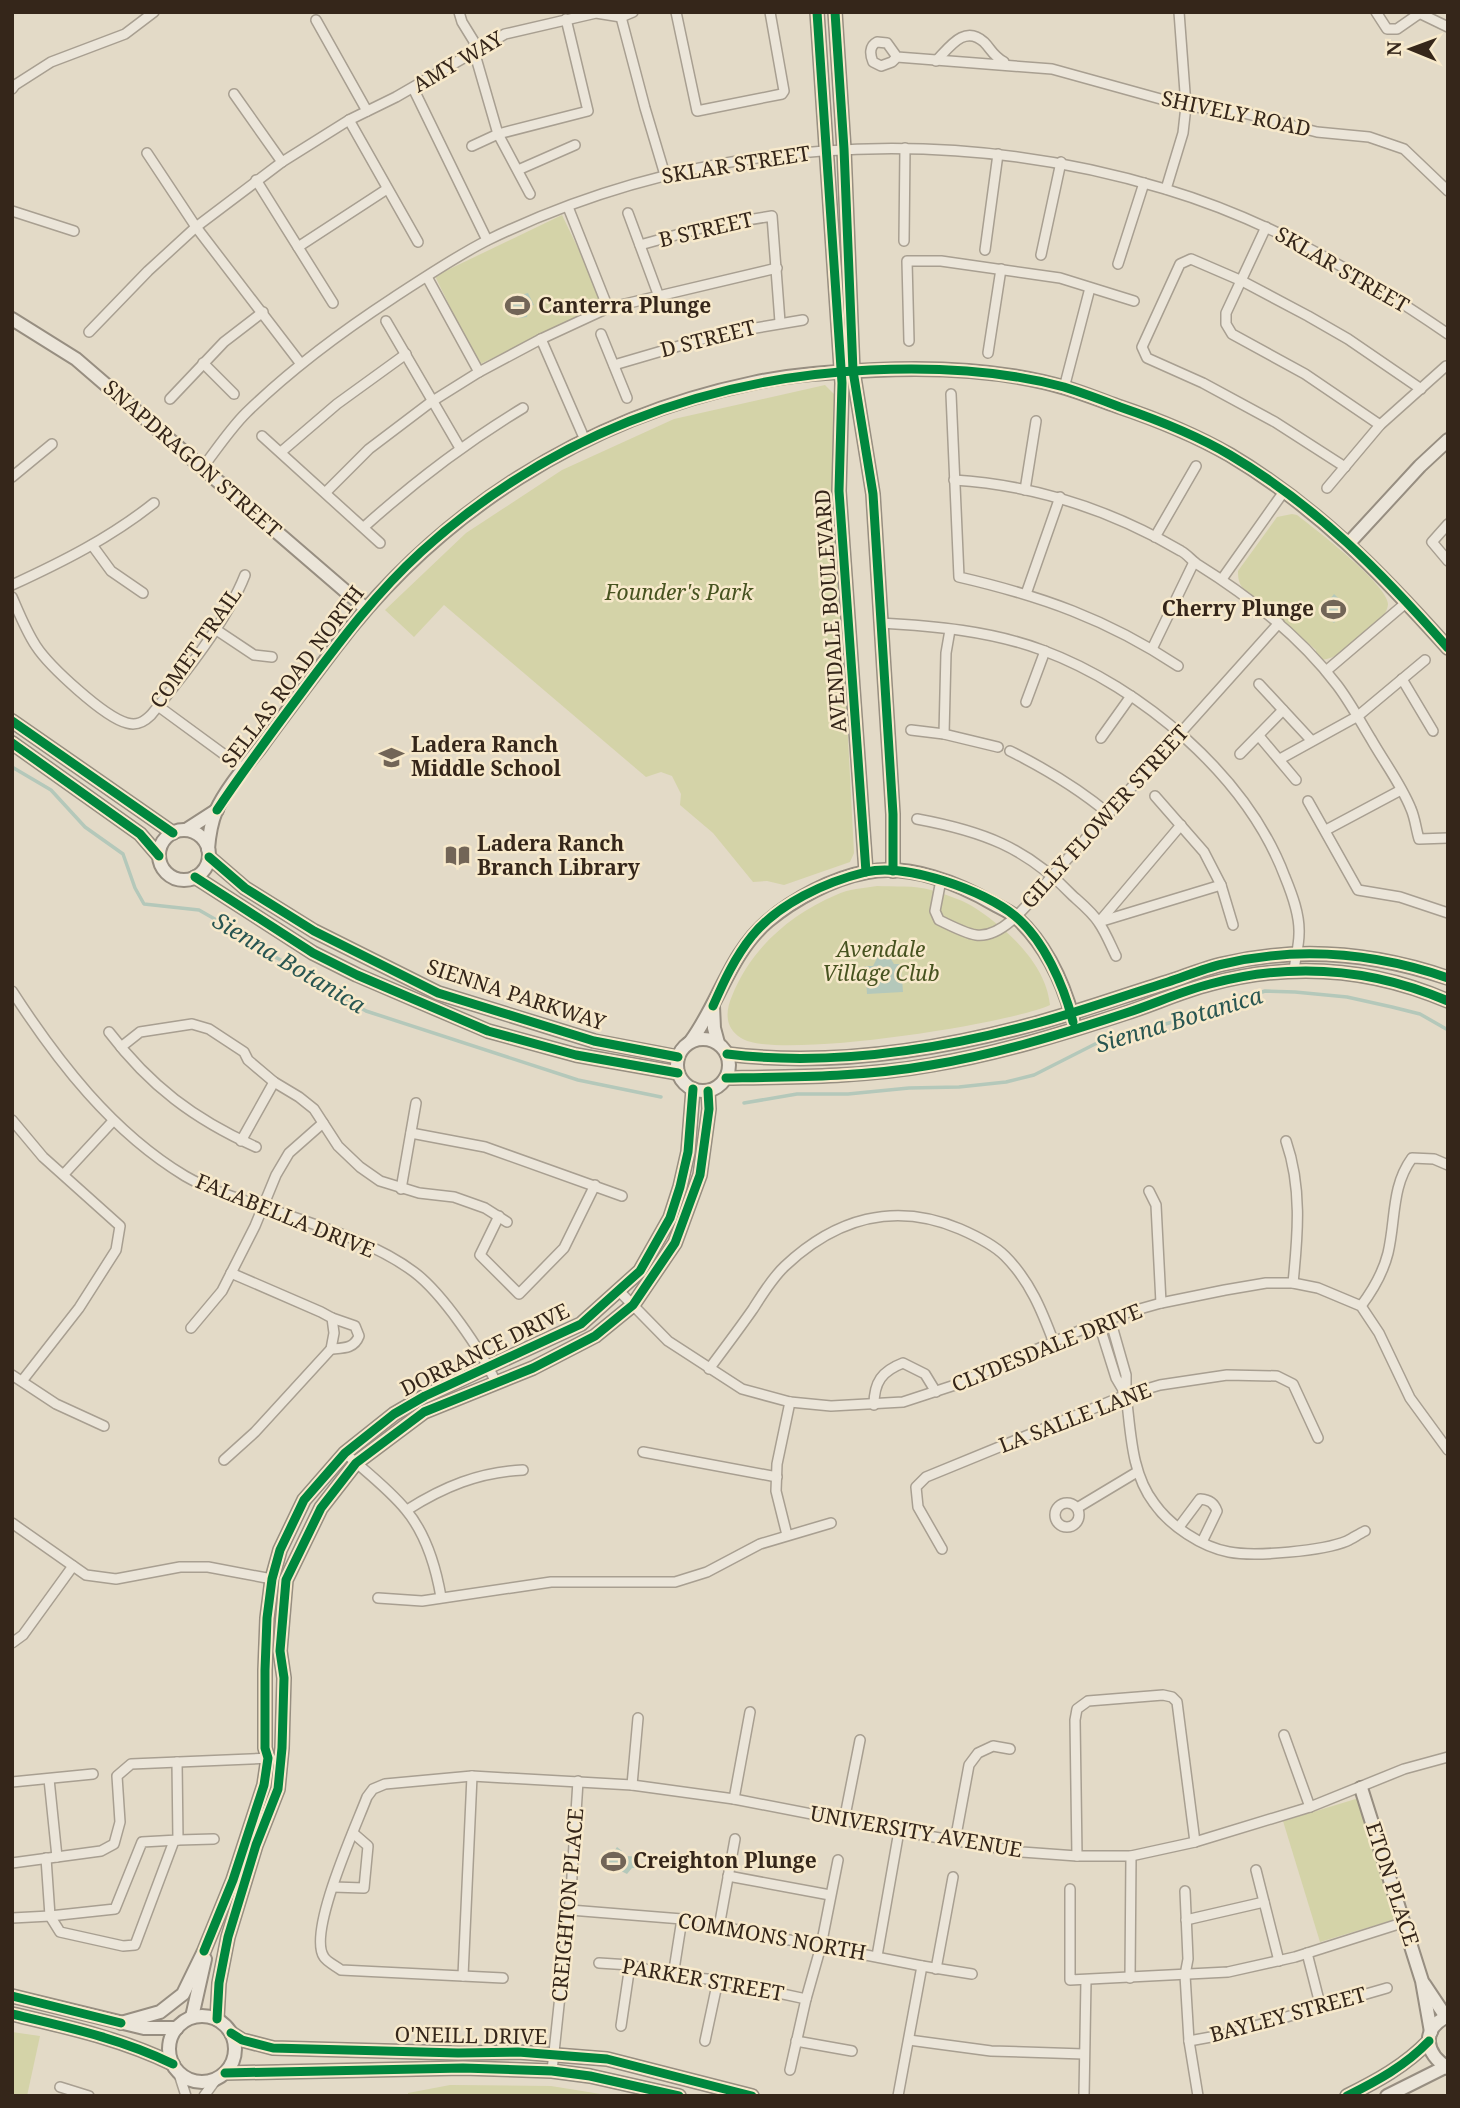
<svg xmlns="http://www.w3.org/2000/svg" width="1460" height="2108" font-family="'Noto Serif',serif">
<style>
.green{fill:#d4d3a8}
.water{fill:#b4c8ba}
.lines{fill:none;stroke-linecap:round;stroke-linejoin:round}
.stream{stroke:#b4c8ba;stroke-width:3.5}
.street-casing{stroke:#a89f91;stroke-width:12}
.secondary-casing{stroke:#978e81;stroke-width:16}
.street{stroke:#ebe5d9;stroke-width:9}
.secondary{stroke:#ebe5d9;stroke-width:12}
.cycleway-casing{stroke:#f7e9cb;stroke-width:13}
.cycleway{stroke:#00873e;stroke-width:9}
.labels{text-anchor:middle;stroke-width:5;stroke-linejoin:round;paint-order:stroke}
.street-label{font-size:21px;fill:#35261a;stroke:#f7e9cb}
.poi-label{font-size:21px;font-weight:bold;fill:#35261a;stroke:#f7e9cb;text-anchor:start}
.park-label{font-size:21px;font-style:italic;fill:#475320;stroke:#f7e9cb}
.water-label{font-size:23px;font-style:italic;fill:#295652;stroke:#f7e9cb}
</style>
<rect width="100%" height="100%" fill="#e3dac7"/>
<g class="green">
<polygon points="562,215 605,304 478,365 435,276"/>
<polygon points="825,385 834,394 833,453 854,853 850,862 784,885 767,881 753,882 713,833 680,805 681,794 672,776 661,772 646,777 444,605 414,637 385,610 466,533 562,470 674,419"/>
<path d="M 1292,514 L 1297,515 C 1314,528 1388,585 1388,604 C 1387,617 1373,625 1365,632 C 1351,644 1339,659 1320,660 L 1316,656 L 1316,650 L 1250,593 C 1240,588 1238,582 1238,571 L 1277,517 Z"/>
<path d="M 877,886 C 894,887 915,885 931,890 C 944,894 960,899 972,906 C 1005,927 1046,963 1050,1005 C 1010,1024 774,1061 741,1038 C 725,1028 725,1012 732,996 C 751,949 789,915 836,895 C 848,889 864,888 877,886 Z"/>
<polygon points="1359,1798 1396,1919 1320,1942 1283,1821"/>
<polygon points="12,2032 40,2036 27,2096 12,2096"/>
<polygon points="450,2085 551,2086 613,2096 408,2096 408,2093"/>
</g>
<g class="water">
<polygon points="528,293 534,305 529,307 527,317 520,318 514,314 509,316 504,305 511,301 510,298"/>
<polygon points="1334,594 1348,607 1334,623 1320,611"/>
<polygon points="881,955 889,956 894,964 901,964 903,992 867,994 865,966 873,966 878,956"/>
<polygon points="617,1847 622,1851 620,1860 622,1862 626,1862 628,1856 637,1857 636,1868 632,1868 627,1874 615,1868 609,1869 605,1864"/>
</g>
<g class="lines">
<g class="stream">
<polyline points="12,767 51,790 85,827 123,854 135,888 144,904 199,910 227,926 253,945 301,971 366,1011 578,1080 661,1097"/>
<polyline points="744,1103 797,1094 848,1094 909,1088 959,1087 1006,1082 1034,1075 1101,1041 1188,1018 1265,991 1295,992 1347,997 1392,1007 1420,1014 1448,1030"/>
</g>
<defs>
<g id="street">
<polyline points="459,12 462,22 478,48"/>
<polyline points="676,12 697,111 782,94 784,91 770,12"/>
<polyline points="1376,12 1387,29 1397,29 1420,13"/>
<polyline points="1417,12 1448,27"/>
<polyline points="621,17 645,108 665,175"/>
<polyline points="316,20 367,111"/>
<polyline points="474,51 498,134 530,194"/>
<path d="M 897,57 L 887,43 L 877,42 C 869,46 870,55 873,62 L 881,66 L 892,62 L 897,57 L 1052,69 L 1186,106 L 1240,112 L 1317,132 L 1369,137 L 1404,149 L 1448,191"/>
<path d="M 936,61 C 949,48 964,24 984,42 C 992,50 992,55 1004,62"/>
<polyline points="413,88 487,240"/>
<polyline points="12,89 15,85 51,62 125,34 154,12"/>
<polyline points="234,94 282,162"/>
<polyline points="349,120 418,242"/>
<polyline points="472,146 498,134 588,111 566,19"/>
<polyline points="147,153 196,227 301,364"/>
<polyline points="518,170 575,145"/>
<polyline points="256,180 333,303"/>
<polyline points="1166,189 1183,133 1186,106 1179,12"/>
<polyline points="568,207 608,308"/>
<polyline points="12,211 74,231"/>
<polyline points="628,213 658,294"/>
<polyline points="1266,227 1226,313 1226,324 1232,334 1305,374 1380,425"/>
<polyline points="904,241 905,148"/>
<polyline points="640,245 705,227 772,216 780,322"/>
<polyline points="298,247 387,189"/>
<polyline points="985,250 998,154"/>
<polyline points="1041,255 1061,162"/>
<polyline points="1118,264 1144,183"/>
<polyline points="427,277 479,372"/>
<polyline points="386,321 460,448"/>
<polyline points="89,332 148,271 196,227 282,162 349,120 396,97 505,34 596,13 621,17 633,12"/>
<polyline points="601,334 627,398"/>
<polyline points="541,339 585,440"/>
<polyline points="909,341 907,261 941,261 1060,278 1134,301"/>
<polyline points="988,353 1001,269"/>
<polyline points="203,363 234,394"/>
<polyline points="614,365 720,334 803,320"/>
<polyline points="1064,388 1090,288"/>
<path d="M 951,394 L 959,577 C 1041,596 1107,619 1178,666"/>
<polyline points="170,399 224,342 263,312"/>
<polyline points="262,436 380,543"/>
<polyline points="281,452 337,404 406,354"/>
<path d="M 203,467 C 217,449 230,429 246,413 C 291,369 341,332 393,298 C 424,278 456,256 488,240 C 698,138 942,122 1165,189 C 1269,220 1359,273 1448,334"/>
<polyline points="1345,467 1275,422 1203,383 1147,358 1142,347 1180,264 1191,259 1242,281 1308,316 1348,339 1421,389"/>
<polyline points="12,477 52,444"/>
<path d="M 954,480 C 1035,485 1111,510 1181,551 C 1187,554 1191,560 1197,564 C 1250,597 1299,635 1337,685 C 1350,702 1360,721 1371,739 C 1384,762 1401,784 1411,809 C 1415,818 1416,829 1419,839 L 1448,838"/>
<polyline points="1327,488 1380,425 1446,366"/>
<polyline points="1025,490 1036,421"/>
<polyline points="326,492 369,449 431,402 479,372 541,339 608,308 777,268"/>
<polyline points="1448,524 1432,542 1448,561"/>
<path d="M 364,527 C 414,482 465,443 523,408"/>
<polyline points="1155,537 1196,466"/>
<polyline points="92,545 111,571 143,593"/>
<polyline points="1222,579 1285,490"/>
<path d="M 12,585 C 62,562 110,538 154,503"/>
<polyline points="1026,594 1060,497"/>
<path d="M 12,597 C 19,613 26,631 36,646 C 49,666 104,717 127,723 C 137,726 144,722 151,715 C 183,676 227,621 245,575"/>
<path d="M 880,623 C 935,626 991,631 1042,650 C 1142,687 1247,776 1285,877 C 1292,894 1300,915 1299,934 C 1299,946 1295,959 1294,971"/>
<polyline points="215,629 254,655 272,657"/>
<polyline points="1152,649 1194,562"/>
<polyline points="1326,671 1407,602"/>
<polyline points="1402,679 1433,731"/>
<polyline points="1259,684 1311,740"/>
<polyline points="1026,702 1045,651"/>
<polyline points="158,706 244,769"/>
<polyline points="911,730 944,734 998,747"/>
<polyline points="944,734 946,653 950,630"/>
<polyline points="1259,736 1296,780"/>
<polyline points="1101,738 1131,696"/>
<path d="M 1010,751 C 1046,769 1078,788 1109,814"/>
<polyline points="1240,754 1283,710"/>
<polyline points="1280,759 1358,716 1425,660"/>
<polyline points="1155,796 1204,852 1221,885 1233,925"/>
<polyline points="1308,801 1358,890 1400,897 1448,913"/>
<path d="M 917,819 C 982,831 1026,847 1073,896 C 1082,904 1093,913 1099,923 C 1106,933 1111,946 1116,956"/>
<polyline points="1326,830 1401,790"/>
<path d="M 941,880 L 935,911 L 939,920 C 947,924 968,934 976,935 C 1005,939 1035,895 1053,875 L 1279,623"/>
<polyline points="1100,921 1181,825"/>
<polyline points="1099,922 1221,885"/>
<path d="M 12,991 C 58,1062 112,1132 185,1176 C 209,1190 237,1198 264,1207 C 312,1224 373,1241 414,1272 C 442,1293 482,1351 496,1383"/>
<path d="M 109,1032 C 150,1086 194,1119 256,1147"/>
<polyline points="121,1047 140,1032 192,1024 209,1029 244,1052 248,1060 274,1082 299,1097 314,1109 338,1146 360,1167 380,1181 419,1193 454,1197 485,1208 507,1222"/>
<polyline points="12,1120 43,1157 120,1226 116,1250 79,1308 22,1381"/>
<polyline points="411,1133 485,1147 622,1196"/>
<polyline points="241,1141 274,1082"/>
<path d="M 1286,1141 C 1302,1187 1298,1234 1293,1283"/>
<polyline points="64,1174 113,1121"/>
<polyline points="401,1189 416,1103"/>
<polyline points="1149,1191 1156,1205 1161,1303"/>
<polyline points="499,1216 480,1255 519,1294 564,1248 595,1185"/>
<polyline points="619,1291 668,1341 742,1389 790,1402 831,1406 903,1402 955,1385 1081,1330 1129,1312 1161,1303 1225,1290 1266,1283 1293,1283 1318,1288 1361,1306 1379,1333 1410,1398 1448,1450"/>
<path d="M 1361,1306 C 1373,1290 1383,1273 1388,1253 C 1396,1219 1391,1187 1412,1158 L 1434,1159 L 1448,1165"/>
<polyline points="1099,1324 1116,1378 1126,1395 1126,1375 1110,1319"/>
<polyline points="191,1328 222,1291 255,1226 276,1175 289,1153 323,1123"/>
<path d="M 331,1349 C 343,1348 354,1349 359,1336 L 355,1326 L 332,1318"/>
<path d="M 709,1369 C 724,1349 739,1329 753,1309 C 762,1295 772,1278 785,1266 C 835,1219 894,1201 960,1229 C 976,1236 993,1244 1005,1256 C 1030,1281 1042,1311 1054,1343"/>
<polyline points="12,1375 56,1404 104,1426"/>
<path d="M 1126,1395 C 1131,1432 1131,1473 1154,1503 C 1170,1526 1202,1547 1229,1552 C 1255,1557 1323,1551 1347,1541 C 1353,1538 1359,1534 1365,1531"/>
<path d="M 874,1405 C 874,1382 882,1371 903,1363 L 925,1374 L 936,1392"/>
<polyline points="643,1452 777,1477"/>
<path d="M 345,1453 C 365,1471 389,1489 406,1510 C 426,1534 436,1568 441,1597"/>
<polyline points="224,1460 255,1432 331,1349 334,1333 332,1318 321,1312 231,1273"/>
<circle cx="1067" cy="1515" r="12"/>
<polyline points="1077,1508 1137,1472"/>
<path d="M 407,1510 C 443,1487 479,1472 523,1470"/>
<polyline points="12,1523 86,1575 116,1579 180,1567 208,1567 272,1579"/>
<path d="M 1179,1527 L 1200,1499 C 1210,1500 1214,1503 1217,1511 L 1202,1542"/>
<polyline points="787,1535 776,1491 777,1464 790,1402"/>
<polyline points="942,1549 918,1507 916,1487 926,1477 1126,1395 1160,1385 1227,1375 1277,1376 1293,1384 1318,1438"/>
<polyline points="378,1598 422,1601 551,1582 675,1582 707,1572 760,1544 831,1523"/>
<polyline points="12,1643 23,1635 73,1566"/>
<polyline points="1284,1735 1310,1807"/>
<polyline points="49,1779 57,1857"/>
<polyline points="12,1782 93,1774"/>
<polyline points="632,1785 638,1718"/>
<polyline points="734,1799 750,1712"/>
<polyline points="844,1821 860,1740"/>
<polyline points="178,1840 214,1839"/>
<polyline points="955,1841 969,1765 978,1753 993,1746 1010,1749"/>
<polyline points="1077,1856 1075,1720 1077,1709 1088,1701 1163,1695 1172,1697 1177,1702 1195,1842"/>
<polyline points="46,1858 50,1916 60,1932 123,1946 135,1945 174,1841"/>
<polyline points="12,1863 101,1851 114,1844 120,1822 117,1776 131,1764 271,1758"/>
<polyline points="1256,1870 1279,1961"/>
<polyline points="728,1876 830,1895"/>
<polyline points="333,1887 364,1888 368,1846 353,1833"/>
<polyline points="1070,1889 1070,1980 1228,1972 1295,1957 1405,1922"/>
<polyline points="1185,1891 1188,1959 1185,1975 1189,2041 1198,2096"/>
<polyline points="570,1910 682,1919 922,1966 972,1974"/>
<polyline points="12,1918 50,1916 115,1909 142,1842 178,1840 177,1762"/>
<polyline points="1186,1920 1264,1902"/>
<polyline points="719,1927 735,1839"/>
<polyline points="1307,1953 1321,2008"/>
<polyline points="877,1956 899,1831"/>
<polyline points="599,1963 630,1965 673,1976 718,1980 806,1999"/>
<polyline points="936,1969 953,1877"/>
<polyline points="463,1976 472,1776"/>
<polyline points="673,1976 682,1919"/>
<path d="M 503,1978 L 341,1970 C 336,1966 327,1962 324,1957 C 307,1933 356,1826 367,1797 L 373,1789 L 385,1784 L 472,1776 L 632,1785 L 734,1799 L 899,1831 L 1022,1852 L 1077,1856 L 1131,1856 L 1195,1842 L 1310,1807 L 1404,1769 L 1448,1757"/>
<polyline points="1130,1978 1131,1856"/>
<polyline points="621,2026 630,1965"/>
<polyline points="909,2040 991,2051 1084,2054"/>
<polyline points="705,2041 718,1980"/>
<polyline points="796,2041 852,2051"/>
<polyline points="1189,2041 1227,2034 1387,1988"/>
<polyline points="790,2070 806,1999 821,1946 838,1860"/>
<polyline points="552,2071 571,1892 578,1781"/>
<polyline points="179,2074 186,2096"/>
<polyline points="60,2087 89,2096"/>
<polyline points="204,2096 217,2078"/>
<polyline points="898,2096 922,1966"/>
<polyline points="1084,2096 1086,1980"/>
</g>
<g id="secondary">
<polyline points="817,12 842,383 839,491 866,872"/>
<polyline points="835,12 844,149 853,371 873,494 893,814 893,871"/>
<polyline points="12,319 76,359 365,608"/>
<polyline points="1349,543 1420,466 1448,440"/>
<polyline points="12,721 173,833"/>
<polyline points="12,743 140,834 159,856"/>
<polyline points="186,830 217,810"/>
<circle cx="184" cy="855" r="25"/>
<path d="M 208,849 C 209,836 211,823 216,811 C 226,789 245,767 260,748 C 284,715 309,682 334,649 C 437,512 584,418 753,383 C 793,374 834,372 875,370 C 938,367 1005,370 1066,388 C 1083,393 1100,400 1117,406 C 1156,419 1195,435 1230,455 C 1317,507 1381,573 1448,648"/>
<polyline points="209,857 245,888 314,931 438,993 594,1041 678,1057"/>
<polyline points="195,877 313,953 357,975 488,1031 576,1055 678,1073"/>
<polyline points="713,1006 714,1028 718,1043"/>
<circle cx="703" cy="1065" r="26"/>
<path d="M 691,1041 C 719,1003 730,953 768,921 C 794,899 833,878 867,872 C 910,864 958,883 994,904 C 1001,908 1011,912 1017,918 C 1045,944 1063,982 1073,1019"/>
<path d="M 727,1054 C 832,1067 940,1050 1041,1022 C 1084,1010 1126,995 1168,982 C 1186,976 1205,968 1223,964 C 1299,946 1375,953 1448,978"/>
<path d="M 726,1078 C 794,1077 864,1077 931,1065 C 997,1054 1062,1034 1126,1013 C 1154,1004 1182,991 1210,984 C 1291,962 1371,968 1448,1001"/>
<polyline points="1361,1788 1422,1981 1431,2032"/>
<polyline points="1424,1984 1446,2017"/>
<polyline points="12,1996 144,2028 177,2028"/>
<path d="M 12,2014 C 67,2027 122,2039 173,2064"/>
<path d="M 1448,2016 C 1420,2029 1425,2054 1448,2068"/>
<circle cx="202" cy="2049" r="33"/>
<polyline points="192,2017 205,1959"/>
<polyline points="217,2019 219,1983 228,1937 256,1845 278,1789 282,1748 284,1678 280,1651 286,1580 321,1508 356,1463 424,1412 533,1368 595,1336 633,1305 675,1243 700,1175 709,1109 708,1091"/>
<polyline points="121,2023 160,2012 183,1994 204,1951 233,1880 264,1785 268,1758 265,1748 265,1670 267,1618 272,1579 280,1550 304,1500 345,1453 394,1414 425,1396 581,1324 640,1271 670,1218 680,1187 688,1152 693,1089"/>
<polyline points="231,2033 242,2040 273,2048 458,2053 518,2052 607,2059 752,2096"/>
<polyline points="225,2073 463,2068 552,2071 590,2076 679,2096"/>
<path d="M 1347,2096 C 1377,2081 1405,2066 1429,2041"/>
<polyline points="1387,2096 1445,2067"/>
</g>
</defs>
<use href="#street" class="street-casing"/>
<use href="#secondary" class="secondary-casing"/>
<use href="#street" class="street"/>
<use href="#secondary" class="secondary"/>
<defs>
<g id="cycleway">
<polyline points="817,12 842,383 839,491 866,872"/>
<polyline points="835,12 844,149 853,371 873,494 893,814 893,871"/>
<polyline points="12,721 173,833"/>
<polyline points="12,743 140,834 159,856"/>
<path d="M 217,810 C 245,768 275,728 305,688 C 341,640 376,593 421,552 C 546,438 702,378 870,370 C 935,367 1001,370 1064,387 C 1083,393 1102,400 1120,407 C 1158,420 1196,435 1230,455 C 1318,507 1381,572 1448,648"/>
<polyline points="209,857 245,888 314,931 438,993 594,1041 678,1057"/>
<polyline points="195,877 313,953 357,975 488,1031 576,1055 678,1073"/>
<path d="M 713,1006 C 724,981 735,957 752,936 C 778,904 825,882 866,872 C 906,863 984,890 1015,916 C 1044,940 1064,986 1073,1022"/>
<path d="M 727,1054 C 832,1067 940,1050 1041,1022 C 1084,1010 1126,995 1168,982 C 1186,976 1205,968 1223,964 C 1299,946 1375,953 1448,978"/>
<path d="M 726,1078 C 794,1077 864,1077 931,1065 C 997,1054 1062,1034 1126,1013 C 1154,1004 1182,991 1210,984 C 1291,962 1371,968 1448,1001"/>
<polyline points="204,1951 233,1880 264,1785 268,1758 265,1748 265,1670 267,1618 272,1579 280,1550 304,1500 345,1453 394,1414 425,1396 581,1324 640,1271 670,1218 680,1187 688,1152 693,1089"/>
<polyline points="12,1996 121,2023"/>
<path d="M 12,2014 C 67,2027 122,2039 173,2064"/>
<polyline points="217,2019 219,1983 228,1937 256,1845 278,1789 282,1748 284,1678 280,1651 286,1580 321,1508 356,1463 424,1412 533,1368 595,1336 633,1305 675,1243 700,1175 709,1109 708,1091"/>
<polyline points="231,2033 242,2040 273,2048 458,2053 518,2052 607,2059 752,2096"/>
<polyline points="225,2073 463,2068 552,2071 590,2076 679,2096"/>
<path d="M 1347,2096 C 1377,2081 1405,2066 1429,2041"/>
</g>
</defs>
<use href="#cycleway" class="cycleway-casing"/>
<use href="#cycleway" class="cycleway"/>
</g>
<defs>
<symbol id="stadium-bare" viewBox="-9 -9 18 18"><path d="M0-5a6.5 5 0 1 0 0 10a6.5 5 0 1 0 0-10ZM-3.5-1.8h7v3.6h-7Z" fill="#726557" stroke="#f7e9cb" stroke-width="2.5" paint-order="stroke"/></symbol>
<symbol id="school-bare" viewBox="-9 -9 18 18"><path d="M0-5L7-2L0 1L-7-2ZM-4 1L0 2.5L4 1V4Q0 6-4 4Z" fill="#726557" stroke="#f7e9cb" stroke-width="2.5" paint-order="stroke"/></symbol>
<symbol id="library-bare" viewBox="-9 -9 18 18"><path d="M-6-4Q-3-5.5-.7-3.5V5Q-3 3-6 4ZM6-4Q3-5.5 .7-3.5V5Q3 3 6 4Z" fill="#726557" stroke="#f7e9cb" stroke-width="2.5" paint-order="stroke"/></symbol>
</defs>
<g fill-rule="evenodd">
<use href="#stadium-bare" x="500" y="288" width="35" height="35"/>
<use href="#stadium-bare" x="1316" y="592" width="35" height="35"/>
<use href="#school-bare" x="374" y="740" width="35" height="35"/>
<use href="#library-bare" x="440" y="838" width="35" height="35"/>
<use href="#stadium-bare" x="596" y="1844" width="35" height="35"/>
</g>
<g class="labels">
<g class="street-label">
<text transform="translate(458 62) rotate(-30)" y="7">AMY WAY</text>
<text transform="translate(1236 114) rotate(12)" y="7">SHIVELY ROAD</text>
<text transform="translate(736 165) rotate(-9)" y="7">SKLAR STREET</text>
<text transform="translate(706 230) rotate(-13)" y="7">B STREET</text>
<text transform="translate(1342 270) rotate(30)" y="7">SKLAR STREET</text>
<text transform="translate(708 339) rotate(-14)" y="7">D STREET</text>
<text transform="translate(192 459) rotate(41)" y="7">SNAPDRAGON STREET</text>
<text transform="translate(831 611) rotate(-94)" y="7">AVENDALE BOULEVARD</text>
<text transform="translate(196 648) rotate(-55)" y="7">COMET TRAIL</text>
<text transform="translate(293 677) rotate(-53)" y="7">SELLAS ROAD NORTH</text>
<text transform="translate(1105 817) rotate(-48)" y="7">GILLY FLOWER STREET</text>
<text transform="translate(516 995) rotate(18)" y="7">SIENNA PARKWAY</text>
<text transform="translate(285 1216) rotate(22)" y="7">FALABELLA DRIVE</text>
<text transform="translate(1047 1348) rotate(-22)" y="7">CLYDESDALE DRIVE</text>
<text transform="translate(485 1350) rotate(-26)" y="7">DORRANCE DRIVE</text>
<text transform="translate(1075 1418) rotate(-21)" y="7">LA SALLE LANE</text>
<text transform="translate(916 1832) rotate(10)" y="7">UNIVERSITY AVENUE</text>
<text transform="translate(1392 1884) rotate(72)" y="7">ETON PLACE</text>
<text transform="translate(568 1905) rotate(-85)" y="7">CREIGHTON PLACE</text>
<text transform="translate(772 1937) rotate(10)" y="7">COMMONS NORTH</text>
<text transform="translate(703 1980) rotate(10)" y="7">PARKER STREET</text>
<text transform="translate(1288 2015) rotate(-15)" y="7">BAYLEY STREET</text>
<text transform="translate(471 2036) rotate(1)" y="7">O'NEILL DRIVE</text>
</g>
<g class="poi-label">
<text x="538" y="313">Canterra Plunge</text>
<text x="1314" y="616" text-anchor="end">Cherry Plunge</text>
<text x="411" y="752">Ladera Ranch<tspan x="411" dy="24">Middle School</tspan></text>
<text x="477" y="851">Ladera Ranch<tspan x="477" dy="24">Branch Library</tspan></text>
<text x="633" y="1868">Creighton Plunge</text>
</g>
<g class="park-label">
<text x="679" y="600">Founder's Park</text>
<text x="881" y="957">Avendale<tspan x="881" dy="24">Village Club</tspan></text>
</g>
<g class="water-label">
<text transform="translate(289 963) rotate(31)" y="8">Sienna Botanica</text>
<text transform="translate(1179 1020) rotate(-17)" y="8">Sienna Botanica</text>
</g>
</g>
<rect width="1460" height="2108" fill="none" stroke="#35261a" stroke-width="28"/>
<g transform="translate(1411 49) rotate(271)" stroke="#f7e9cb" stroke-width="5" paint-order="stroke">
<path d="M0-5L12 26L0 18L-12 26Z" fill="#35261a"/>
<text y="-10" font-size="19" font-weight="bold" text-anchor="middle" fill="#35261a">N</text>
</g>
</svg>
